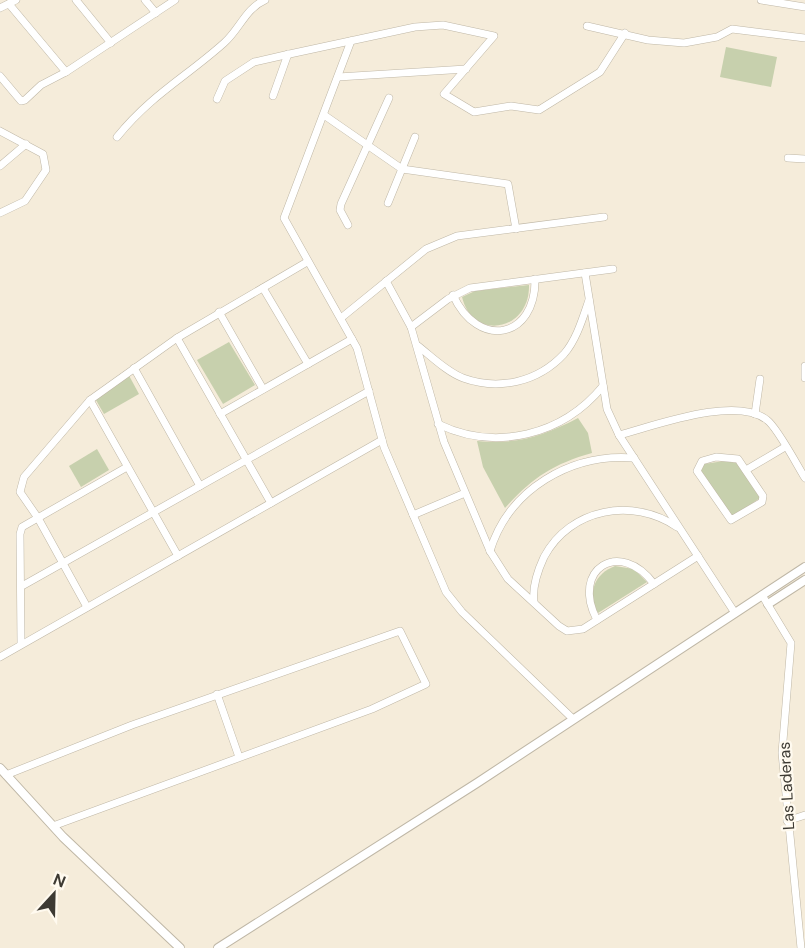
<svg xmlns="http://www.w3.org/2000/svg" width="805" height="948" font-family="'DM Sans',sans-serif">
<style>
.green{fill:#c7d0ad}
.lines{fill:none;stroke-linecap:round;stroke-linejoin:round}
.minor-casing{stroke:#bfb7a6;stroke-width:8}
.tertiary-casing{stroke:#bfb7a6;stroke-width:10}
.minor{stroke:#fff;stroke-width:7}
.tertiary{stroke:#fff;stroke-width:8}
.labels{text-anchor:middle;stroke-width:4.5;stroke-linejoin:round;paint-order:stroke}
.street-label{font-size:16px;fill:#3d3a33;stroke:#fffaef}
</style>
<rect width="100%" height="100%" fill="#f5ecda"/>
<g class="green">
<polygon points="726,47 777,57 771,87 720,77"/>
<path d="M 529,285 C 530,331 473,342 462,297 L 475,291 Z"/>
<polygon points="229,342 255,385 223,404 197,360"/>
<polygon points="126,370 139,394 104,414 93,395"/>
<path d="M 578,418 L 588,433 L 592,453 C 553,464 532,478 505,508 L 483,467 L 477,441 C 517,445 543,436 578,418 Z"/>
<polygon points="97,449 109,470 81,487 69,466"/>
<polygon points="724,461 737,463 760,498 731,518 701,471 704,464"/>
<path d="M 615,566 L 634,569 L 647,582 L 598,613 C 587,593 594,574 615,566 Z"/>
</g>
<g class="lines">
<defs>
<g id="minor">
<polyline points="76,0 111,43"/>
<polyline points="145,0 156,13"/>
<polyline points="761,0 805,7"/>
<polyline points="9,4 66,72"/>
<polyline points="0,8 16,0"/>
<polyline points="587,26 648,40 684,43 717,37 732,29 805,38"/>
<polyline points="351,41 284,218 357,348 384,447 446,592 462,612 572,718"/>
<polyline points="0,76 21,101 25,100 41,85 66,72 175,0"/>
<polyline points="338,77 466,69"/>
<polyline points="273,96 288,54"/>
<polyline points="217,99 225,81 254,62 285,55 415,27 443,25 494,36 444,94 474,112 511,106 539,110 600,72 625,33"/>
<polyline points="324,115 402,169 508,184 516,229"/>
<polyline points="0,131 43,154 46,170 25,201 0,213"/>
<path d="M 117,137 C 151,95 186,77 224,43 C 239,30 246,8 265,0"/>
<polyline points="788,158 805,159"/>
<polyline points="0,166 26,144"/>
<polyline points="388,203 415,137"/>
<polyline points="348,225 340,210 341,204 389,98"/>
<polyline points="585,273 607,409 619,435 735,613"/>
<polyline points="386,281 411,327 444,442 490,551 508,579 559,626 567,631 583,629 698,556"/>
<polyline points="263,288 308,364"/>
<path d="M 453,295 C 478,350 536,339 535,279"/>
<polyline points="219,312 263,389"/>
<polyline points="341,318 426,249 457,236 604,217"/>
<polyline points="411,327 448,299 470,288 613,269"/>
<polyline points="177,338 271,503"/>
<path d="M 418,346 C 432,357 447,372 463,378 C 499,391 538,382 564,354 C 577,339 583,317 589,300"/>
<polyline points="805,366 805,378"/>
<polyline points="134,368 200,486"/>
<polyline points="90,400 178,556"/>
<polyline points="220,414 352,339"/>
<polyline points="755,414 760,379"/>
<path d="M 438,424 C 496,452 563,435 603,386"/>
<path d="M 619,435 C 654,426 736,395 767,420 C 777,427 797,465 805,478"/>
<polygon points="716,457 738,459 763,496 762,502 731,520 697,471 702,461"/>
<polyline points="746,470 785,447"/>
<polyline points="413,515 465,493"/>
<path d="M 490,551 C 509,489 571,453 634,458"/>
<polyline points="22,586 369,391"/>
<polyline points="762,595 791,643 782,753 801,948"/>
<path d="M 534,602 C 532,587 538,570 544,557 C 570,508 633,497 677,527"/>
<polyline points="87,607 38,518 20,492 24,477 90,400 177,338 307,262"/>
<path d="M 597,620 C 570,569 620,538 654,584"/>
<polyline points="21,644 20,534 22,527 127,467"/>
<polyline points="0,657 382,440"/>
<polyline points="217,694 239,757"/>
<polyline points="6,775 132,725 400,631 426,684 372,709 53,826"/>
<polyline points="787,821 805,815"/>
</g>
<g id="tertiary">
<polyline points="768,604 805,580"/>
<polyline points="0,768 63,837 180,948"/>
<polyline points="218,948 477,783 805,567"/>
</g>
</defs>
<use href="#minor" class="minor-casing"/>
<use href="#tertiary" class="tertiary-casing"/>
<use href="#minor" class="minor"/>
<use href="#tertiary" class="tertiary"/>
</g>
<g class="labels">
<g class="street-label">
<text transform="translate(786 786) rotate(-93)" y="6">Las Laderas</text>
</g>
</g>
<g transform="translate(54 894) rotate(22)" stroke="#fffaef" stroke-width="4.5" paint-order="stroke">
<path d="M0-4.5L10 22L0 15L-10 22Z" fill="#3d3a33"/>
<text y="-9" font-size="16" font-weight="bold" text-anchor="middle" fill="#3d3a33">N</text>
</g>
</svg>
